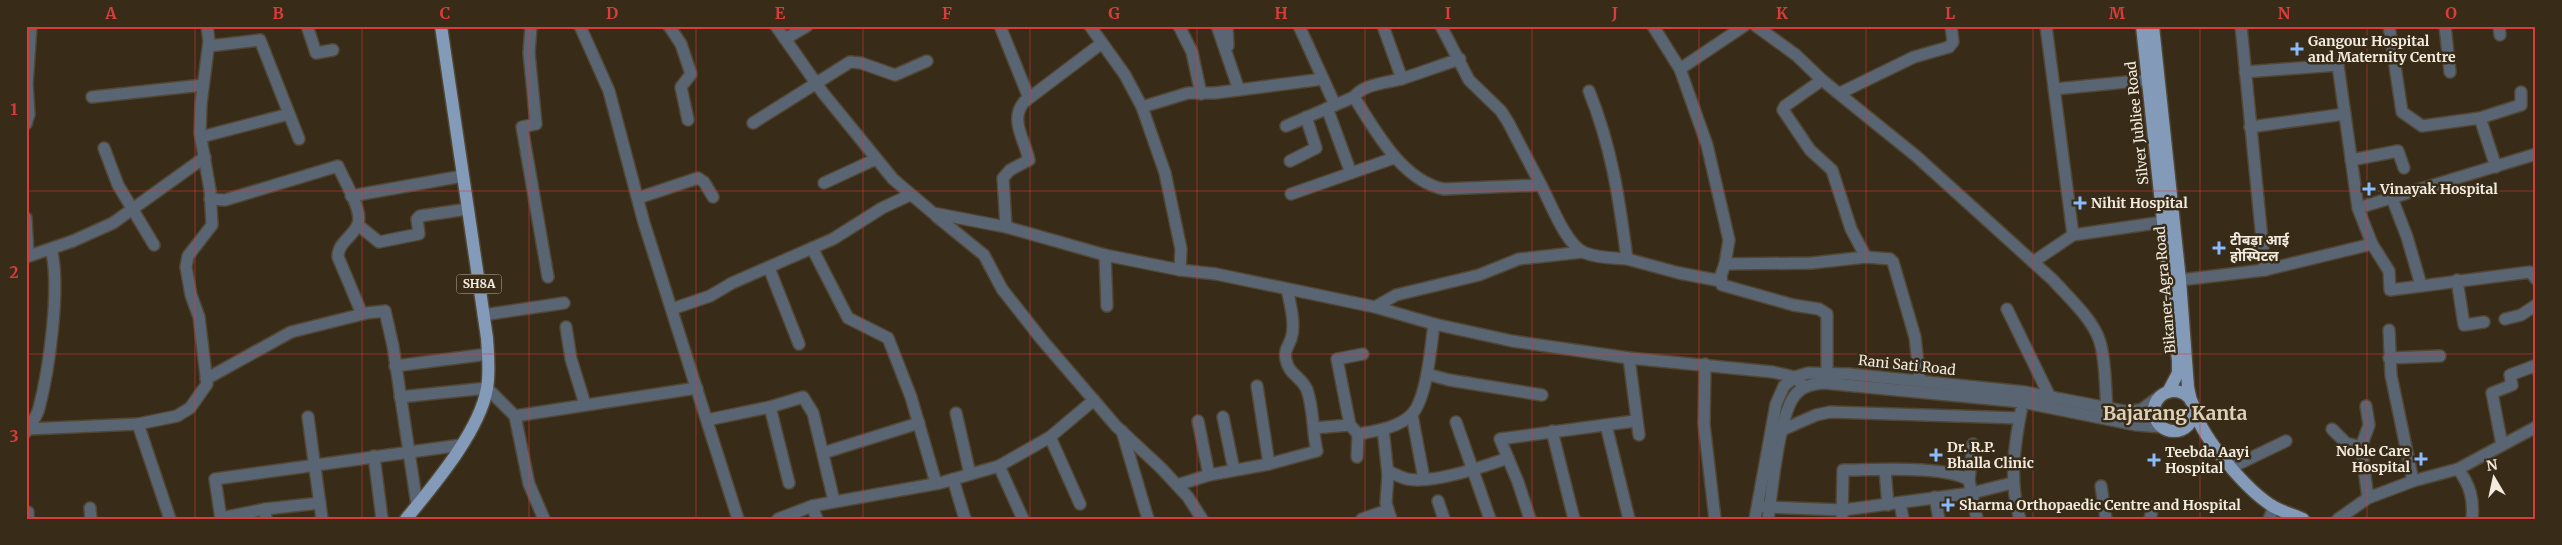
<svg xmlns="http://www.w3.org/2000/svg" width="2562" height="545" font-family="Merriweather,'Noto Sans Devanagari',serif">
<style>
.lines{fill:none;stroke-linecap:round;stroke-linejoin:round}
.minor-casing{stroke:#524734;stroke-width:14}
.major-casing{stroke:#524734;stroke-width:15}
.minor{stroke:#5a6574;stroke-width:11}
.major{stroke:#839ab9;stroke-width:12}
.grid{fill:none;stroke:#d93c3a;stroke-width:1;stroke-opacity:0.55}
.poi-dot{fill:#89bafc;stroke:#382c18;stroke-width:2}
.labels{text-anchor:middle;stroke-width:5;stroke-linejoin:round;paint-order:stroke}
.shield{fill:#382c18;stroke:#bab2a3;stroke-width:1}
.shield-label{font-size:12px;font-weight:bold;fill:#f2ebde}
.poi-label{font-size:14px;font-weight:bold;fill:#f2ebde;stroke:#382c18;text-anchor:start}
.street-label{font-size:14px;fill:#f2ebde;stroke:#382c18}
.district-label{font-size:19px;font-weight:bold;fill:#dfd1b8;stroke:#382c18}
.neatline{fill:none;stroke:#d93c3a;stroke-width:2}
.grid-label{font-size:16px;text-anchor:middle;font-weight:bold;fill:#d93c3a}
</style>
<rect width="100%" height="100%" fill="#382c18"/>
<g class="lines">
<defs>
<g id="minor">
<polyline points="307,26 316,53 333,50"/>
<polyline points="531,26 529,53 536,124 522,127 548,277"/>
<polyline points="580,26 609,91 644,223 738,519"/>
<polyline points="669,26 681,44 691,74 681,87 688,120"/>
<polyline points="776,26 823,93 893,179 933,213 1006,227 1105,255 1180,270 1216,274 1375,307 1434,324 1512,341 1629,358 1773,372 1795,377 1804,387"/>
<polyline points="1000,26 1029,98"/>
<polyline points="1090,26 1125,75 1142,107 1165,173 1181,249 1180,270"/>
<polyline points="1179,26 1192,52 1201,94"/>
<polyline points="1217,26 1239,90"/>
<polyline points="1227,26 1228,46"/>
<polyline points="1299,26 1335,105"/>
<polyline points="1383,26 1402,79"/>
<polyline points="1441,26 1469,80 1501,111 1508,122 1541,185"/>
<polyline points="1653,26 1680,69 1707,145 1729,240 1725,264 1721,275 1722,285 1793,305 1819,309 1827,314 1827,373"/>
<path d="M 1756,26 L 1796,55 L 1822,80 L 1916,156 L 2053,280 C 2069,298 2093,319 2100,342 C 2106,362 2105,387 2107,408"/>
<polyline points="2241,26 2265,270"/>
<polyline points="2389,26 2402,112 2422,126 2480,118 2496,167"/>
<polyline points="2445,26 2450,72"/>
<polyline points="2499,26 2500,35"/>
<polyline points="785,39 807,26"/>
<polyline points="209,46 260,40 299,139"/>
<polyline points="1680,69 1744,26"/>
<polyline points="2245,72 2338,65 2358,208"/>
<polyline points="1822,80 1785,106 1783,110 1810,150 1832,170 1851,229 1866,257"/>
<polyline points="2055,89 2147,80"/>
<path d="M 1589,91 C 1612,148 1619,198 1627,259 L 1679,273 L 1721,281"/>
<polyline points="1840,93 1914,57 1949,47 1953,42 1951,26"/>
<polyline points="92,97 203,85"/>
<path d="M 1354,97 C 1375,130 1402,181 1444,189 L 1541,185 C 1551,204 1566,245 1585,253 C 1598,258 1613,258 1627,259"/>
<polyline points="1142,107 1188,93 1215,93 1323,79"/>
<polyline points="1327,108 1351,173"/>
<polyline points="2480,118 2521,105 2521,92"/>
<polyline points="753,123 850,62 861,63 895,75 927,61"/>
<polyline points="26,124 29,114 27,84 31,26"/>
<path d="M 1286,126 L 1354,97 C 1364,83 1389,83 1404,78 C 1423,72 1441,65 1460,59"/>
<polyline points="2250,127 2345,114"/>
<polyline points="201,137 289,114"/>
<polyline points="104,148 118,185 154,245"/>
<polyline points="2351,160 2398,151 2404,168"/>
<polyline points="1290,161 1316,148 1306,117"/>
<polyline points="824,183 876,159"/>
<polyline points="1291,194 1394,158"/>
<polyline points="351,196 463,176"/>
<polyline points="638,198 698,178 704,182 713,197"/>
<polyline points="2392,198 2407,237 2421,285"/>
<path d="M 210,199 L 225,200 L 338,166 C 344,181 363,210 358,224 C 353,237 338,242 338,257 L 362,314"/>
<polyline points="936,216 984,255 1002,289 1043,341 1116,426 1161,468 1188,497 1202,519"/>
<polyline points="26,218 28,255"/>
<polyline points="358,225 379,242 419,234 417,219 420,216 468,209"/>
<path d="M 1006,227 L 1003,178 L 1010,170 L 1029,160 C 1025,140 1009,120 1024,102 L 1102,43"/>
<polyline points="2073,235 2163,222"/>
<polyline points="2372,244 2389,271 2390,290 2530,272 2536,279"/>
<polyline points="812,248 848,318 888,338 911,397 936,483"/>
<polyline points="1105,255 1107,306"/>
<polyline points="26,257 73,241 113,223 205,157"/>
<polyline points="2033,262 2073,235 2046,26"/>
<polyline points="1725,264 1812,263 1866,257 1890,259 1893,262 1915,337 1920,381"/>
<polyline points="769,268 799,344"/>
<polyline points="2457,280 2464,325 2484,322"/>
<polyline points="2171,281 2265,270 2372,244 2358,208 2536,154"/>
<polyline points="1375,307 1396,295 1479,275 1519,259 1583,252"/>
<polyline points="672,309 710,296 732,283 833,239 882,208 910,195"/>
<polyline points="2007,309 2050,397"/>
<polyline points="483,315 564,303"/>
<polyline points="2505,319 2521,315 2536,305"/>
<polyline points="566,327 571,359 585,404"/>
<polyline points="2389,330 2391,375 2413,481"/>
<polyline points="1629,358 1639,435"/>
<polyline points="2389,358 2440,356"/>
<polyline points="1705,364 1704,424 1715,519"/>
<polyline points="395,366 488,354"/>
<polyline points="1427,374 1449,380 1542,395"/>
<polyline points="206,379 291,332 367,313 385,311 393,346 417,505"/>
<polyline points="1257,386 1269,464"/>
<polyline points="400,397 487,388 515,416 529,484 544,519"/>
<polyline points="2366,406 2369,425 2361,447 2368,498"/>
<polyline points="770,407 789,483"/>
<polyline points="956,413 970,474"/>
<polyline points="1412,415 1424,479"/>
<polyline points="515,416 697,388"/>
<polyline points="308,417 322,519"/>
<polyline points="1223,417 1234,470"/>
<polyline points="707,420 770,407 803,397 813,413 834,501"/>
<polyline points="1198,421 1209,475"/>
<polyline points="1456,422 1490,519"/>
<polyline points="138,424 170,519"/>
<polyline points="1606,425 1629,519"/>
<polyline points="1314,428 1350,425"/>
<polyline points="28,429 138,424 177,416 190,408 207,384 199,317 191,295 186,267 188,256 212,225 210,190 200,133 201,104 209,41 207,26"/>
<polyline points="1383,429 1388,475 1386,503 1391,519"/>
<polyline points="2332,429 2346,443 2361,447"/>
<polyline points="1782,430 1816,415 1830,412 2019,418"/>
<polyline points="1122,431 1148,519"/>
<polyline points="1552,431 1574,519"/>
<path d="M 26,432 C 30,425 37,417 39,408 C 49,370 61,286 51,249"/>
<path d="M 1358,434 C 1375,431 1399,428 1412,414 C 1427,398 1431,346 1434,324"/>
<polyline points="1050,437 1080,504"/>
<polyline points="1973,444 1969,480 1977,519"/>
<polyline points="2502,445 2492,393 2512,385 2510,375 2534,366 2536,369"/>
<polyline points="823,453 919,423"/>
<polyline points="374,456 382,519"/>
<polyline points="1357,457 1358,434 1350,425 1337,359 1363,354"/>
<polyline points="999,466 1023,519"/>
<polyline points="2232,467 2286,441"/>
<path d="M 2458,469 C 2470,485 2474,499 2472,519"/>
<polyline points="1885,470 1888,505"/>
<path d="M 1388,471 C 1394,474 1400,477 1407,479 C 1433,484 1482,467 1508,458"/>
<polyline points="953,479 965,519"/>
<path d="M 1177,485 L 1209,475 L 1269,464 L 1317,451 C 1312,431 1314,409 1307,390 C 1302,377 1289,375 1286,360 C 1284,350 1288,347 1291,339 C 1296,325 1290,303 1287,289"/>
<polyline points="2101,486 2106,519"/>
<polyline points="1935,497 1939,519"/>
<polyline points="1438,501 1444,519"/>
<polyline points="1900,503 1903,519"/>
<polyline points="812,506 817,519"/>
<polyline points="1764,507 1843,510 1972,493 2012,483"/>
<polyline points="90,508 91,519"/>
<polyline points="221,518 265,509"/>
<polyline points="28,519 28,512"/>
<polyline points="221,519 215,479 461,445"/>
<polyline points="266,519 265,509 320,503"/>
<polyline points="778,519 812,506 940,483 999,466 1050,437 1094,400"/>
<polyline points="1362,519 1388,510"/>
<polyline points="1530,519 1518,482 1500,439 1635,421"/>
<polyline points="1755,519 1776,404 1784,386 1795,377 1808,373 1849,374 2025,392 2124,411 2141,410 2160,396"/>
<path d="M 1768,519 C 1772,492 1779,412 1796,394 C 1804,385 1814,384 1824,383 L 2022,402 L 2136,425 L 2162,427"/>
<path d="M 1842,519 L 1843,470 C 1873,470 1946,465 1969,480"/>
<path d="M 2020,519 C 2009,482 2014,448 2021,411"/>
<polyline points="2150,519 2153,507"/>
<polyline points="2269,519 2274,507"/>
<polyline points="2338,519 2368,498 2413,481 2458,469 2536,427"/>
</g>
<g id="major">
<polyline points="2142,26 2178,361 2178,373 2168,392"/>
<polyline points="2153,26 2180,280 2188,387 2191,401"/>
<circle cx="2174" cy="411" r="20"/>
<path d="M 2194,410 C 2204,440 2247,491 2274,507 C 2283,512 2294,515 2303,519"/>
<path d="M 406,519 C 433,486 480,431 487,388 C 490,372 488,354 487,338 L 441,26"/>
</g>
</defs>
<use href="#minor" class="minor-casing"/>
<use href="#major" class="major-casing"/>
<use href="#minor" class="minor"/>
<use href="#major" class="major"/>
</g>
<path class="grid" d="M 195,26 L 195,519M 362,26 L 362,519M 529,26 L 529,519M 696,26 L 696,519M 863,26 L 863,519M 1030,26 L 1030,519M 1197,26 L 1197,519M 1365,26 L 1365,519M 1532,26 L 1532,519M 1699,26 L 1699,519M 1866,26 L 1866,519M 2033,26 L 2033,519M 2200,26 L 2200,519M 2367,26 L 2367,519M 26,191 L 2536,191M 26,354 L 2536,354"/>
<g class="poi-dot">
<path d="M2294.5 41.5h5v5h5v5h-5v5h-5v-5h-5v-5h5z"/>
<path d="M2366.5 181.5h5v5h5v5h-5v5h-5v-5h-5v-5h5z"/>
<path d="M2077.5 195.5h5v5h5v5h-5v5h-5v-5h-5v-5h5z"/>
<path d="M2216.5 240.5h5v5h5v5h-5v5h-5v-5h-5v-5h5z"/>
<path d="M1933.5 447.5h5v5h5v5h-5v5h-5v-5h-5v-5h5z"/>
<path d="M2418.5 451.5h5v5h5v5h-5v5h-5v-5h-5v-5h5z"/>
<path d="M2151.5 452.5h5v5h5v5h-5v5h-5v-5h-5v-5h5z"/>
<path d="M1945.5 497.5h5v5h5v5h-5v5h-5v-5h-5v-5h5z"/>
</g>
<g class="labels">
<rect class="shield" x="456.5" y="274.5" width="45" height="19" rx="4"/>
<g class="shield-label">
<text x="479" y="288">SH8A</text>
</g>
<g class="poi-label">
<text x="2308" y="46">Gangour Hospital<tspan x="2308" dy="16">and Maternity Centre</tspan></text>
<text x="2380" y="194">Vinayak Hospital</text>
<text x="2091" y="208">Nihit Hospital</text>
<text x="2230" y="245">टीबड़ा आई<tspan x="2230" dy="16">होस्पिटल</tspan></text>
<text x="1947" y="452">Dr. R.P.<tspan x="1947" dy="16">Bhalla Clinic</tspan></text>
<text x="2410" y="456" text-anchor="end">Noble Care<tspan x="2410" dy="16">Hospital</tspan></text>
<text x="2165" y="457">Teebda Aayi<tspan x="2165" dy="16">Hospital</tspan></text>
<text x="1959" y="510">Sharma Orthopaedic Centre and Hospital</text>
</g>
<g class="street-label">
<text transform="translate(2137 123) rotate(-96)" y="5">Silver Jubliee Road</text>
<text transform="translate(2165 290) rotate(-95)" y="5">Bikaner-Agra Road</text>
<text transform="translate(1907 365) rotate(6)" y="5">Rani Sati Road</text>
</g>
<g class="district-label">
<text x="2175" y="420">Bajarang Kanta</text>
</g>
</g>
<rect width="2562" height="545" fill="none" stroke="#382c18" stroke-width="55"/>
<g transform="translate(2494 478) rotate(351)" stroke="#382c18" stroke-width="4" paint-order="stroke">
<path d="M0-4L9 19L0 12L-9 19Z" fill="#f2ebde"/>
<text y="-8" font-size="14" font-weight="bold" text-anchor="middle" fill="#f2ebde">N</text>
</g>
<rect x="28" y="28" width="2506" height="490" class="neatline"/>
<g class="grid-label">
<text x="111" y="19">A</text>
<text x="278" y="19">B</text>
<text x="445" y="19">C</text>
<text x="612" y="19">D</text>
<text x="780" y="19">E</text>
<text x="947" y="19">F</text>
<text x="1114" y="19">G</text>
<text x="1281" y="19">H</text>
<text x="1448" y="19">I</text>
<text x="1615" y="19">J</text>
<text x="1782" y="19">K</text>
<text x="1950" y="19">L</text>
<text x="2117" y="19">M</text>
<text x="2284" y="19">N</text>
<text x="2451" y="19">O</text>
<text x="14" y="115">1</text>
<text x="14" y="278">2</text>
<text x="14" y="442">3</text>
</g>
</svg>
